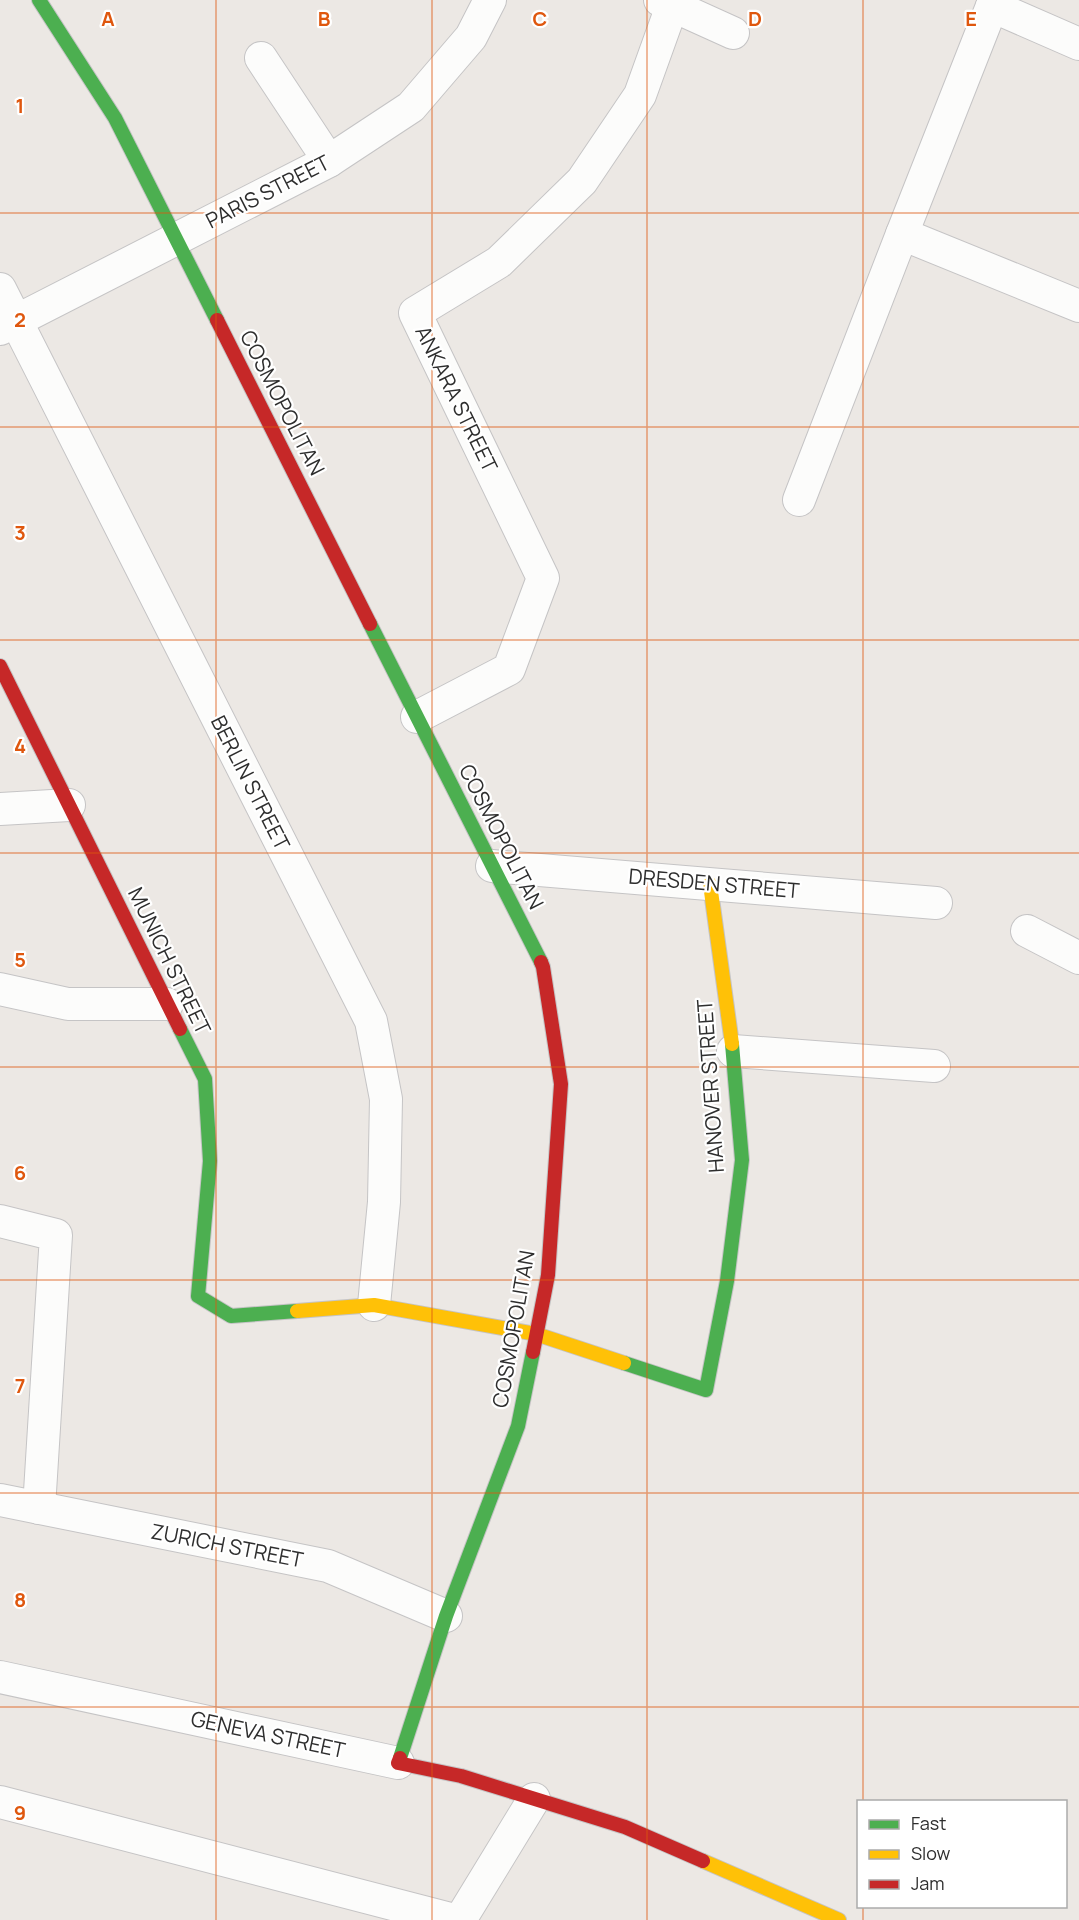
<svg xmlns="http://www.w3.org/2000/svg" width="1079" height="1920" font-family="Manrope,sans-serif">
<style>
.lines{fill:none;stroke-linecap:round;stroke-linejoin:round}
.street-casing{stroke:#c5c4c5;stroke-width:34}
.fast-casing{stroke:#c5c4c5;stroke-width:16}
.slow-casing{stroke:#c5c4c5;stroke-width:16}
.jam-casing{stroke:#c5c4c5;stroke-width:16}
.street{stroke:#fcfcfb;stroke-width:32}
.fast{stroke:#4caf50;stroke-width:14}
.slow{stroke:#ffc107;stroke-width:14}
.jam{stroke:#c62828;stroke-width:14}
.grid{fill:none;stroke:#df570e;stroke-width:1.5;stroke-opacity:0.55}
.labels{text-anchor:middle;stroke-width:4.5;stroke-linejoin:round;paint-order:stroke}
.street-label{font-size:21px;fill:#2e2e2e;stroke:#fff}
.grid-label{font-size:20px;text-anchor:middle;font-weight:bold;fill:#df570e;stroke:#fff;stroke-width:4.5;stroke-linejoin:round;paint-order:stroke}
</style>
<rect width="100%" height="100%" fill="#ece8e4"/>
<g class="lines">
<defs>
<g id="street">
<polyline points="660,0 733,33"/>
<polyline points="992,6 1079,44"/>
<polyline points="261,58 329,161"/>
<polyline points="902,234 1079,306"/>
<polyline points="0,289 371,1021 386,1099 384,1202 374,1305"/>
<polyline points="0,329 329,161 411,107 471,37 490,0"/>
<polyline points="799,500 902,234 992,6 997,0"/>
<polyline points="417,717 509,669 543,578 415,313 499,262 582,181 640,95 672,6"/>
<polyline points="0,809 69,805"/>
<polyline points="492,866 936,903"/>
<polyline points="1027,931 1079,958"/>
<polyline points="0,989 68,1004 167,1004"/>
<polyline points="733,1051 934,1066"/>
<polyline points="0,1221 56,1235 39,1508"/>
<polyline points="0,1500 328,1566 446,1616"/>
<polyline points="0,1677 398,1763"/>
<polyline points="0,1802 454,1920"/>
<polyline points="460,1920 534,1799"/>
</g>
<g id="fast">
<polyline points="39,0 115,118 217,320"/>
<polyline points="370,624 541,962"/>
<polyline points="180,1029 205,1079 210,1161 198,1296 231,1316 297,1311"/>
<polyline points="624,1363 706,1390 727,1281 742,1160 732,1044"/>
<polyline points="400,1758 446,1616 518,1426 533,1352"/>
</g>
<g id="slow">
<polyline points="710,884 732,1044"/>
<polyline points="297,1311 374,1305 536,1334 624,1363"/>
<polyline points="703,1861 839,1920"/>
</g>
<g id="jam">
<polyline points="217,320 370,624"/>
<polyline points="0,666 180,1029"/>
<polyline points="533,1352 548,1275 561,1084 543,967 541,962"/>
<polyline points="400,1758 398,1763 461,1776 625,1827 703,1861"/>
</g>
</defs>
<use href="#street" class="street-casing"/>
<use href="#fast" class="fast-casing"/>
<use href="#slow" class="slow-casing"/>
<use href="#jam" class="jam-casing"/>
<use href="#street" class="street"/>
<use href="#fast" class="fast"/>
<use href="#slow" class="slow"/>
<use href="#jam" class="jam"/>
</g>
<path class="grid" d="M 216,0 L 216,1920M 432,0 L 432,1920M 647,0 L 647,1920M 863,0 L 863,1802M 0,213 L 1079,213M 0,427 L 1079,427M 0,640 L 1079,640M 0,853 L 1079,853M 0,1067 L 1079,1067M 0,1280 L 1079,1280M 0,1493 L 1079,1493M 0,1707 L 1079,1707M 863,1906 L 863,1920"/>
<g class="labels">
<g class="street-label">
<text transform="translate(268 192) rotate(-27)" y="7">PARIS STREET</text>
<text transform="translate(456 399) rotate(64)" y="7">ANKARA STREET</text>
<text transform="translate(282 403) rotate(63)" y="7">COSMOPOLITAN</text>
<text transform="translate(250 783) rotate(63)" y="7">BERLIN STREET</text>
<text transform="translate(501 837) rotate(63)" y="7">COSMOPOLITAN</text>
<text transform="translate(714 884) rotate(5)" y="7">DRESDEN STREET</text>
<text transform="translate(169 961) rotate(64)" y="7">MUNICH STREET</text>
<text transform="translate(711 1086) rotate(-94)" y="7">HANOVER STREET</text>
<text transform="translate(514 1329) rotate(-80)" y="7">COSMOPOLITAN</text>
<text transform="translate(227 1546) rotate(11)" y="7">ZURICH STREET</text>
<text transform="translate(268 1735) rotate(12)" y="7">GENEVA STREET</text>
</g>
</g>
<g class="grid-label">
<text x="108" y="26">A</text>
<text x="324" y="26">B</text>
<text x="540" y="26">C</text>
<text x="755" y="26">D</text>
<text x="971" y="26">E</text>
<text x="20" y="113">1</text>
<text x="20" y="327">2</text>
<text x="20" y="540">3</text>
<text x="20" y="753">4</text>
<text x="20" y="967">5</text>
<text x="20" y="1180">6</text>
<text x="20" y="1393">7</text>
<text x="20" y="1607">8</text>
<text x="20" y="1820">9</text>
</g>
<rect x="857" y="1800" width="210" height="108" fill="#ffffff" stroke="#ababab" stroke-width="1.5"/>
<rect x="869" y="1820" width="30" height="9" fill="#4caf50" stroke="#ababab" stroke-width="1.5"/>
<text x="911" y="1830" font-size="18" fill="#2e2e2e">Fast</text>
<rect x="869" y="1850" width="30" height="9" fill="#ffc107" stroke="#ababab" stroke-width="1.5"/>
<text x="911" y="1860" font-size="18" fill="#2e2e2e">Slow</text>
<rect x="869" y="1880" width="30" height="9" fill="#c62828" stroke="#ababab" stroke-width="1.5"/>
<text x="911" y="1890" font-size="18" fill="#2e2e2e">Jam</text>
</svg>
